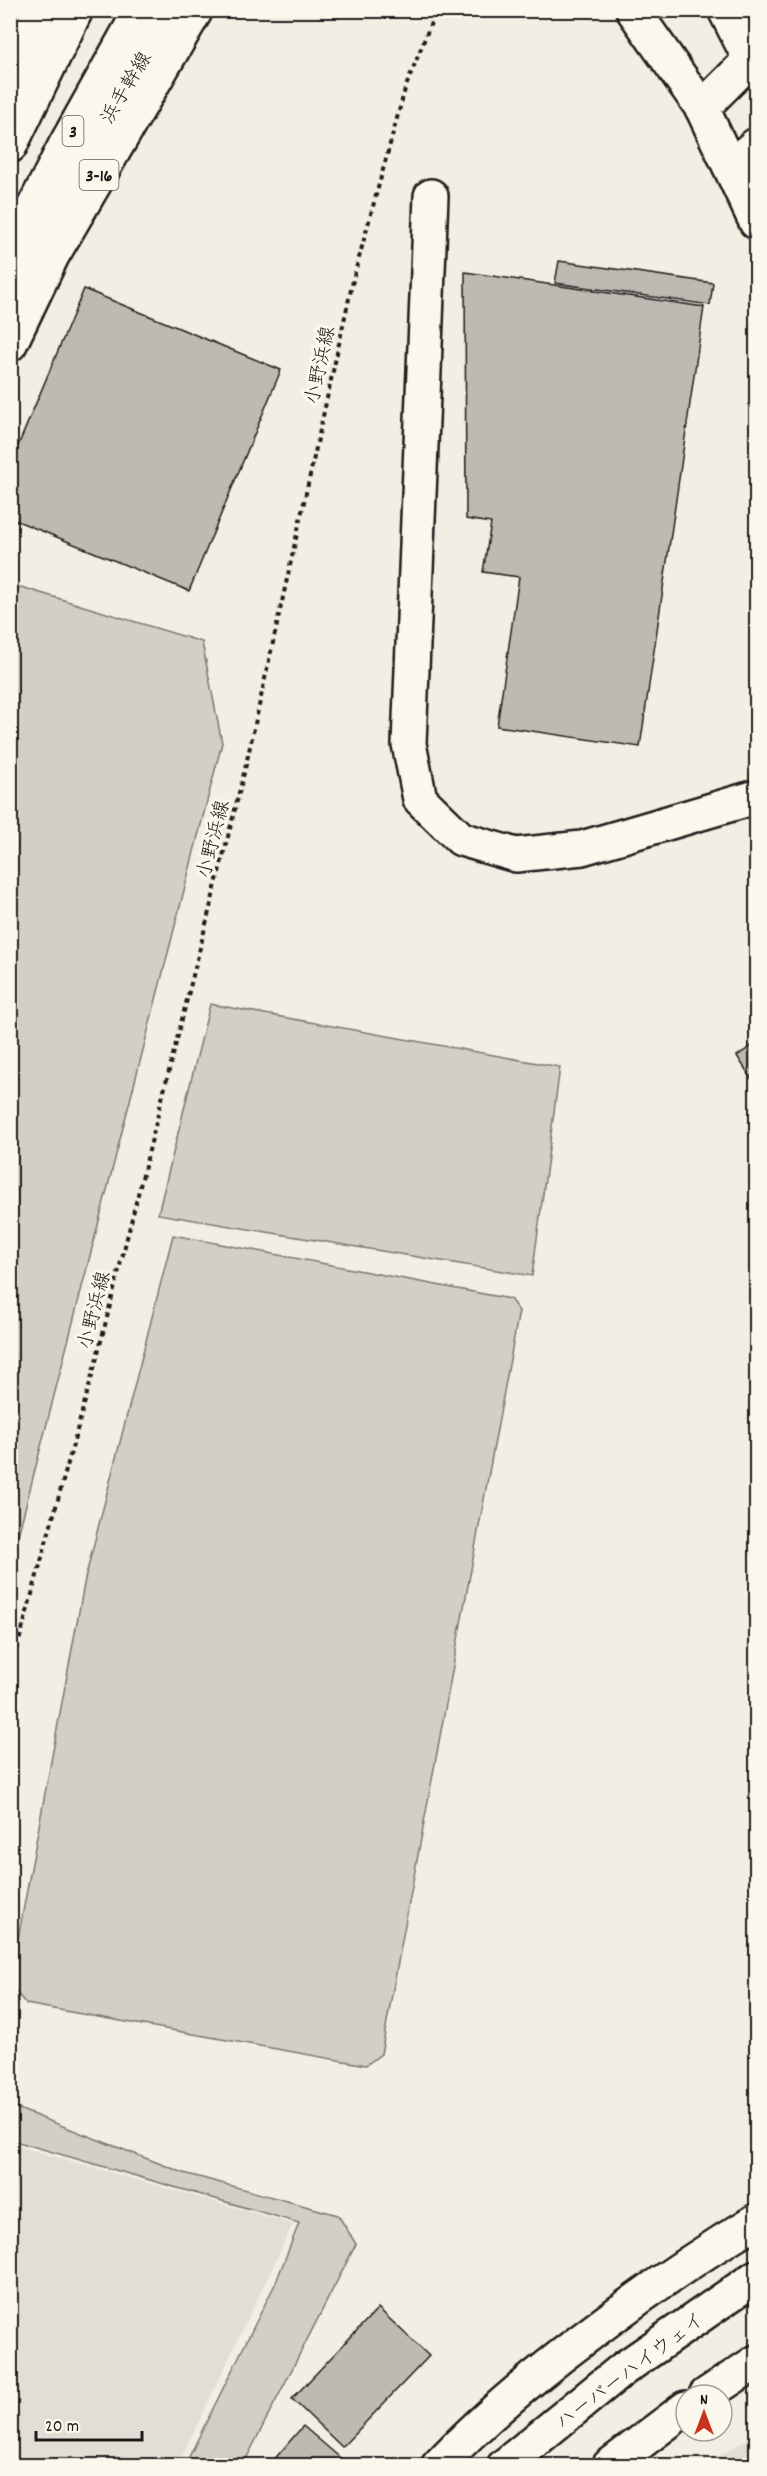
<svg xmlns="http://www.w3.org/2000/svg" width="767" height="2476" font-family="Dekko,'Klee One',sans-serif">
<style>
.built{fill:#e2ded5}
.green{fill:#d2cfc6;stroke:#777671;stroke-width:1.5}
.building{fill:#bdbab1;stroke:#1c1c1c;stroke-width:1.5}
.lines{fill:none;stroke-linecap:round;stroke-linejoin:round}
.minor-casing{stroke:#1c1c1c;stroke-width:38}
.major-casing{stroke:#1c1c1c;stroke-width:38}
.highway-casing{stroke:#1c1c1c;stroke-width:38}
.path{stroke:#1c1c1c;stroke-width:4;stroke-dasharray:4.5 4.5;stroke-linecap:butt}
.minor{stroke:#fbf7ec;stroke-width:33}
.major{stroke:#fbf7ec;stroke-width:33}
.highway{stroke:#fbf7ec;stroke-width:33}
.labels{text-anchor:middle;stroke-width:6;stroke-linejoin:round;paint-order:stroke}
.shield{fill:#fbf7ec;stroke:#5f5e5a;stroke-width:1.5}
.shield-label{font-size:18px;font-weight:bold;fill:#1c1c1c}
.street-label{font-size:20px;fill:#1c1c1c;stroke:#fbf7ec}
</style>
<rect width="100%" height="100%" fill="#f2eee4"/>
<filter id="ink" filterUnits="userSpaceOnUse"><feTurbulence type="fractalNoise" baseFrequency=".0167" numOctaves="2"/><feDisplacementMap in="SourceGraphic" scale="12" xChannelSelector="R" yChannelSelector="G"/><feConvolveMatrix kernelMatrix="1 2 1 2 8 2 1 2 1" color-interpolation-filters="sRGB"/></filter>
<g filter="url(#ink)">
<g class="built">
<polygon points="10,2144 293,2224 178,2465 11,2465"/>
<polygon points="756,2433 756,2465 705,2465"/>
</g>
<g class="green">
<polygon points="21,587 202,642 222,743 11,1563 10,594"/>
<polygon points="210,1004 560,1067 532,1276 158,1214"/>
<polygon points="173,1235 510,1299 519,1311 381,2054 366,2065 26,2004 11,1986 11,1976 85,1579"/>
<polygon points="11,2106 184,2173 338,2215 356,2244 243,2465 185,2465 276,2282 299,2223 11,2140"/>
</g>
<g class="building">
<polygon points="559,261 713,283 710,305 555,283"/>
<polygon points="465,272 704,307 640,747 497,726 519,577 483,572 491,523 466,519"/>
<polygon points="84,289 281,370 189,591 10,518 10,465"/>
<polygon points="756,1043 756,1086 737,1056"/>
<polygon points="378,2308 429,2356 342,2447 292,2399"/>
<polygon points="303,2426 344,2461 340,2466 276,2466 272,2462"/>
</g>
<g class="lines">
<defs>
<g id="minor">
<polyline points="633,10 702,108 756,222"/>
<polyline points="725,10 756,71"/>
<polyline points="702,108 756,54"/>
<polyline points="731,166 756,145"/>
<polyline points="431,196 409,744 420,799 461,839 516,855 582,848 756,797"/>
<polyline points="706,2395 756,2362"/>
<path d="M 438,2466 C 483,2418 534,2376 586,2337 C 641,2295 697,2256 756,2221"/>
<polyline points="504,2466 623,2369 756,2277"/>
<polyline points="609,2466 686,2408"/>
</g>
<polyline id="major" points="10,290 28,250 171,10"/>
<g id="highway">
<polyline points="10,101 22,54 39,10"/>
<polyline points="10,146 76,10"/>
<polyline points="10,254 66,144 141,10"/>
<polyline points="10,344 52,256 196,10"/>
</g>
</defs>
<use href="#minor" class="minor-casing"/>
<use href="#major" class="major-casing"/>
<use href="#highway" class="highway-casing"/>
<polyline class="path" points="10,1674 96,1361 245,769 354,276 405,89 436,10"/>
<use href="#minor" class="minor"/>
<use href="#major" class="major"/>
<use href="#highway" class="highway"/>
</g>
</g>
<g class="labels">
<g class="shield">
<rect x="62.5" y="116" width="21" height="30" rx="4.5"/>
<rect x="79.5" y="160" width="39" height="30" rx="4.5"/>
</g>
<g class="shield-label">
<text x="73" y="137">3</text>
<text x="99" y="181">3-16</text>
</g>
<g class="street-label">
<text transform="translate(125 87) rotate(-59)" y="7">浜手幹線</text>
<text transform="translate(319 365) rotate(-78)" y="7">小野浜線</text>
<text transform="translate(212 839) rotate(-76)" y="7">小野浜線</text>
<text transform="translate(93 1310) rotate(-76)" y="7">小野浜線</text>
<text transform="translate(629 2370) rotate(-37)" y="7">ハーバーハイウェイ</text>
</g>
</g>
<rect width="767" height="2476" fill="none" stroke="#fbf7ec" stroke-width="36"/>
<rect x="18" y="18" width="731" height="2440" fill="none" stroke="#1c1c1c" stroke-width="2" filter="url(#ink)"/>
<g transform="translate(704 2413)"><circle r="28" fill="#fbf7ec" stroke="#a29f99" stroke-width="1.5"/>
<path d="M0-4.5L10 22L0 15L-10 22Z" fill="#c8321e"/>
<text y="-9" font-size="16" font-weight="bold" text-anchor="middle" fill="#1c1c1c">N</text>
</g>
<path d="M36 2431v9h106v-9" fill="none" stroke="#1c1c1c" stroke-width="3"/>
<text x="45" y="2431" font-size="18" fill="#1c1c1c" stroke="#fbf7ec" stroke-width="4.5" paint-order="stroke">20 m</text>
</svg>
